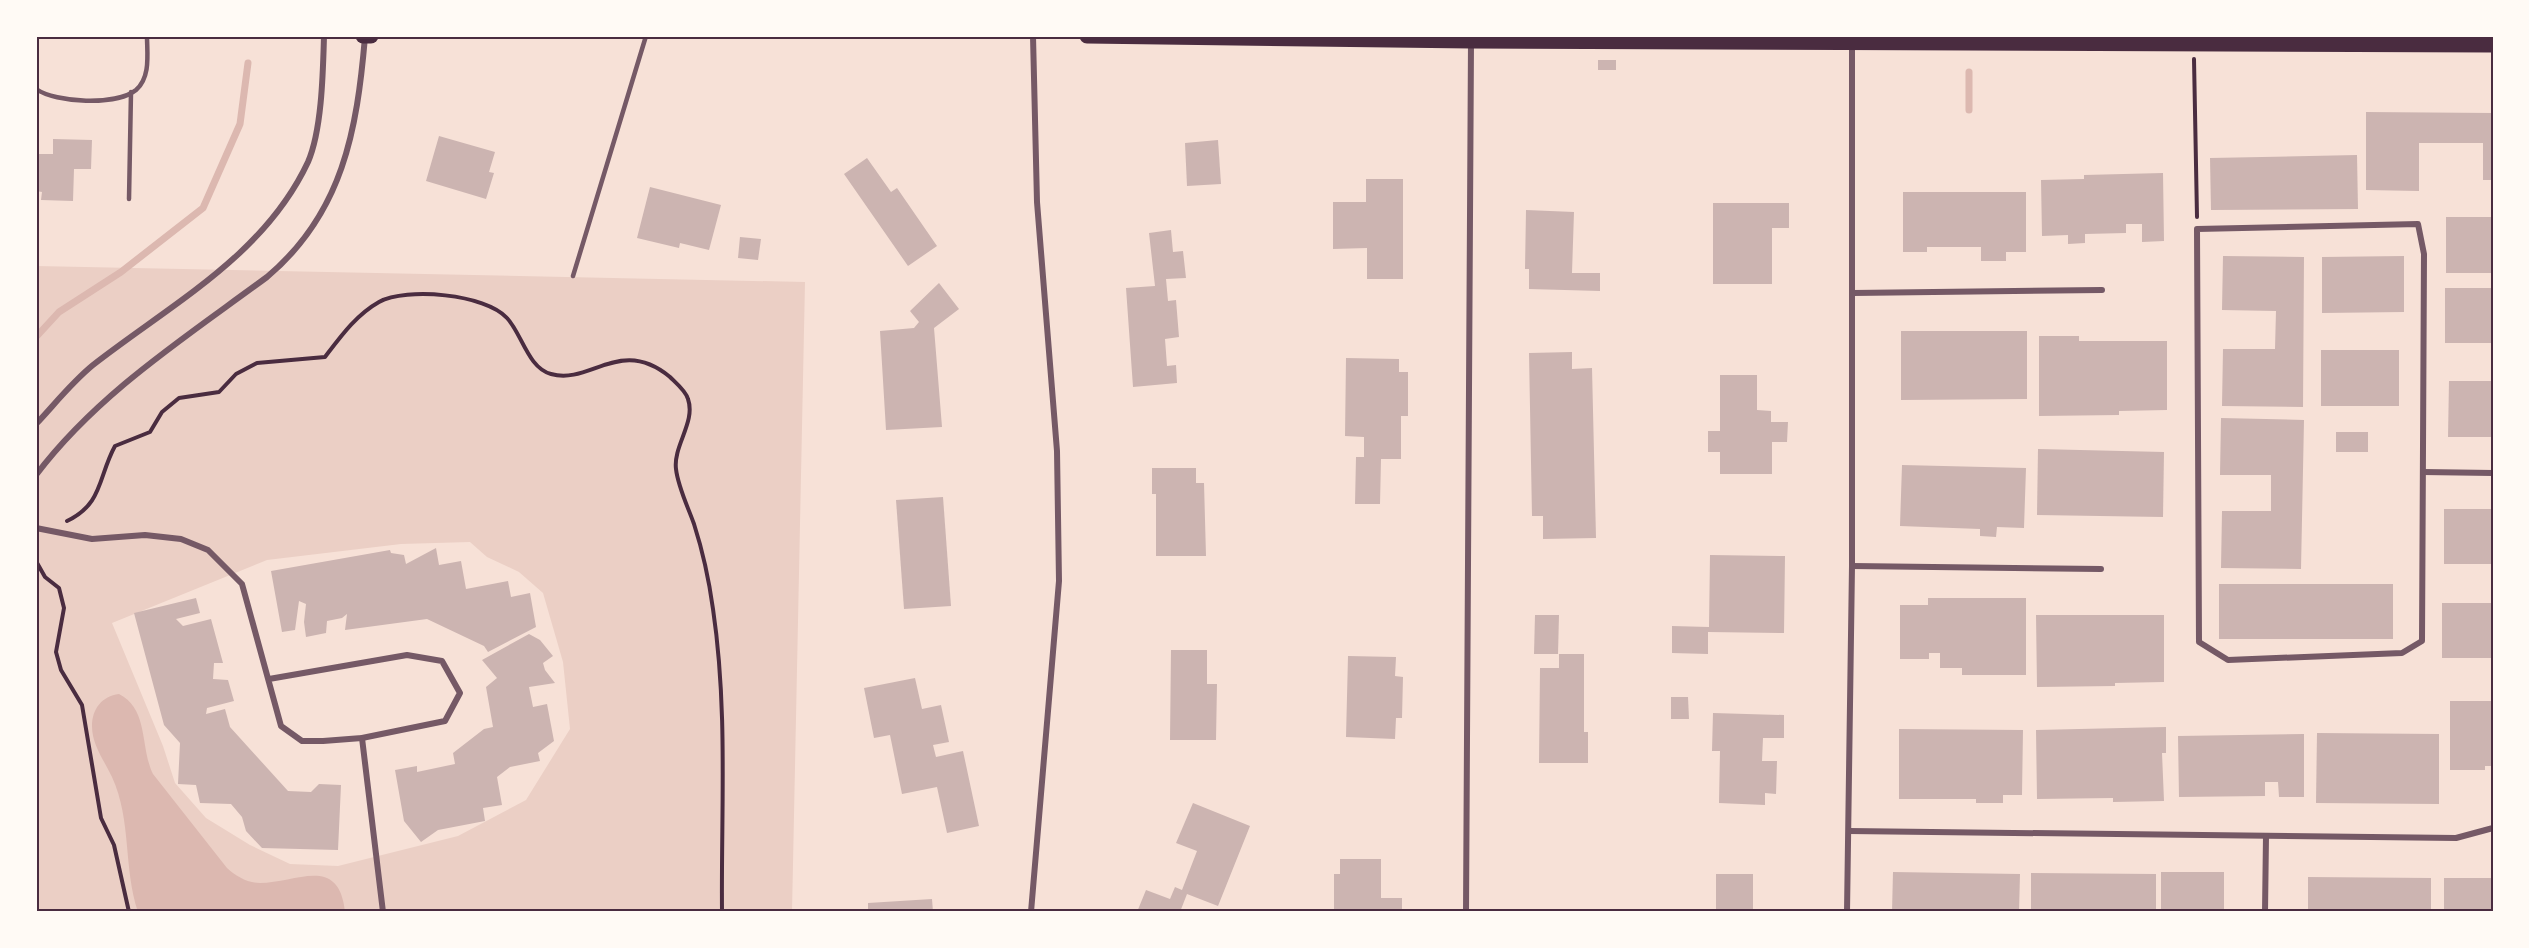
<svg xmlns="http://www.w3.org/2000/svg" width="2529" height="948" font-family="'Varela Round',sans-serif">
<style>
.green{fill:#ebcfc5;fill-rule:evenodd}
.water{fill:#dcb8b0}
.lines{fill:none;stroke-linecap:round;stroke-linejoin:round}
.stream{stroke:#dcb8b0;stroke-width:7}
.building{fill:#ccb4b1}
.path{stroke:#4a2c40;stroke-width:4}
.service{stroke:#755966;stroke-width:4.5}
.minor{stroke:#755966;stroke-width:6}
.primary{stroke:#4a2c40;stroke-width:15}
.neatline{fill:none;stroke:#4a2c40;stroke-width:2}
</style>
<rect width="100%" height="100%" fill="#f7e1d7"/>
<path class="green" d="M 36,266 L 805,282 L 792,912 L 36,912 ZM 470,542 L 487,557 L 519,572 L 543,593 L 563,662 L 570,729 L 526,800 L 458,836 L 338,866 L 290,864 L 250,845 L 206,818 L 175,783 L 163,746 L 112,623 L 267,560 L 401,544 Z"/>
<path class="water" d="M 119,694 C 149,709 140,748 153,774 L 227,868 C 236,876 247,883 260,883 C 296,883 339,854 345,912 L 138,912 C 123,867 132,821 112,777 C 104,760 92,745 92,726 C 92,709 102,696 119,694 Z"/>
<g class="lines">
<g class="stream">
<polyline points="1969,110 1969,72"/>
<polyline points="36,337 59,312 121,272 203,208 240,124 248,63"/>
</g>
</g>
<g class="building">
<rect x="1598" y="60" width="18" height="10"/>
<polygon points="2366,112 2493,113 2493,180 2483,180 2483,143 2419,143 2419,191 2366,190"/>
<polygon points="439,136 495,152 489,172 494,173 486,199 426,181"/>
<polygon points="53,139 92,140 91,169 74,169 73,201 41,200 42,192 36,191 36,154 53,154"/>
<polygon points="1218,140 1221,184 1187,186 1185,143"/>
<polygon points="2357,155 2358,209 2211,210 2210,158"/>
<polygon points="867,158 891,192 897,188 937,246 908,266 844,174"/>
<polygon points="2163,173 2164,241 2142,242 2142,224 2126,224 2126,233 2085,234 2085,243 2068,244 2068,235 2042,236 2041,180 2084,179 2084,175"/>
<polygon points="1366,179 1403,179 1403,279 1367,279 1367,248 1333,249 1333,202 1366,202"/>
<polygon points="650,187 721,205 709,250 680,243 679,248 637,238"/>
<polygon points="1903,192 2026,192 2026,252 2006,252 2006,261 1981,261 1981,247 1927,247 1927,252 1903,252"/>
<polygon points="1713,203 1789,203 1789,228 1772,228 1772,284 1713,284"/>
<polygon points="1526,210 1574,212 1572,273 1600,273 1600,291 1529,289 1529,269 1525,269"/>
<rect x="2446" y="217" width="47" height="56"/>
<polygon points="1171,230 1173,252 1183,251 1186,278 1166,279 1168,301 1176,300 1179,337 1165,339 1167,366 1176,365 1177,383 1133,387 1126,288 1155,286 1149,233"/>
<polygon points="740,237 761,239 758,260 738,258"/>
<polygon points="2223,256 2304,257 2303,407 2222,406 2223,349 2275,349 2276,311 2222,310"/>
<polygon points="2404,256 2404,312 2322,313 2322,257"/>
<polygon points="939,283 959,309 934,328 942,427 886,430 880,331 914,328 919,322 910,311"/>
<rect x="2445" y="288" width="48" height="55"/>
<polygon points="1901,331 2027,331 2027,399 1901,400"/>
<polygon points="2039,336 2079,336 2079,341 2167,341 2167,410 2119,411 2119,415 2039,416"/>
<rect x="2321" y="350" width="78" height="56"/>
<polygon points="1572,352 1572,369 1592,368 1596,538 1543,539 1543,516 1532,516 1529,353"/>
<polygon points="1346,358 1399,359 1399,372 1408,372 1408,416 1401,416 1401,459 1381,459 1380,504 1355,504 1356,457 1364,457 1364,437 1345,436"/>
<polygon points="1720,375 1757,375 1757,410 1771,411 1771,422 1788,422 1787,442 1772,442 1772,474 1720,474 1720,452 1708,452 1708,431 1720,431"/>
<polygon points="2449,381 2493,381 2493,437 2448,437"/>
<polygon points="2221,418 2304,420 2301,569 2221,568 2222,511 2271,511 2271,475 2220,475"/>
<rect x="2336" y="432" width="32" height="20"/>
<polygon points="2038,449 2164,452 2163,517 2037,515"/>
<polygon points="1902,465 2026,468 2024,528 1997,527 1996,537 1980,536 1980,529 1900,526"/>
<polygon points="1152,468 1196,468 1196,483 1204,483 1206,556 1156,556 1156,494 1152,494"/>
<polygon points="943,497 951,606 904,609 896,500"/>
<rect x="2444" y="509" width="49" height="55"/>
<polygon points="436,548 439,565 461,561 466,589 508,581 511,597 530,593 536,627 488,652 484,646 427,619 345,630 347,614 342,618 327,621 326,633 306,637 304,622 306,604 299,601 295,630 282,632 271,571 390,550 391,553 404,555 406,564"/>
<polygon points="1710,555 1785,556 1784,633 1708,632 1708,654 1672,653 1672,626 1709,627"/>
<rect x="2219" y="584" width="174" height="55"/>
<polygon points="196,598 200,613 176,619 183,626 211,619 223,663 214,663 213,679 228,680 234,701 207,708 206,714 225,709 230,727 288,791 311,792 319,784 341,785 338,850 262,848 246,831 242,817 231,804 200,803 196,785 178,784 180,743 164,725 134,613"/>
<polygon points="1928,598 2026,598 2026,675 1962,675 1962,668 1940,668 1940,653 1929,653 1929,659 1900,659 1900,605 1928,605"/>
<rect x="2442" y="603" width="51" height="55"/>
<polygon points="1535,615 1559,615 1558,654 1534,654"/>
<polygon points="2036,615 2164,615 2164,682 2115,683 2115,686 2037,687"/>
<polygon points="529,634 540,640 553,656 543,663 545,670 555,683 529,687 533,707 547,704 554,741 538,753 540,761 510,767 497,777 502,805 483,808 485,821 438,830 421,842 404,821 395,770 417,766 417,772 455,764 453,753 484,729 493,727 486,687 497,678 482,660"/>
<polygon points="1171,650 1207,650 1207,684 1217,684 1216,740 1170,740"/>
<polygon points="1559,654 1584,654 1584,732 1588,732 1588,763 1539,763 1540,668 1559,668"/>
<polygon points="1348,656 1396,657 1395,676 1403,677 1402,718 1396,718 1395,739 1346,737"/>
<polygon points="915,678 922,709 941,705 949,742 933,745 936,757 963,751 979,826 947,833 937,787 902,794 890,735 874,738 864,688"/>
<polygon points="1671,697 1688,697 1689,719 1671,719"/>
<polygon points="2450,701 2493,701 2493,766 2485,766 2485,770 2450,770"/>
<polygon points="1713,713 1784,715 1784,738 1763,738 1762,761 1777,761 1776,794 1765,793 1765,805 1719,803 1720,751 1712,751"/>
<polygon points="2166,727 2166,753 2162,753 2164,801 2113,802 2113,798 2037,799 2036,730"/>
<polygon points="1899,729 2023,730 2022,795 2003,795 2003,803 1976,803 1976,799 1899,799"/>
<polygon points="2317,733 2439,734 2439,804 2316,803"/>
<polygon points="2304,734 2304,797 2279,797 2278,782 2265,782 2265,796 2179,797 2178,736"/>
<polygon points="1193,803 1250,826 1218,906 1187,894 1180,912 1137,912 1146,890 1170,899 1175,887 1182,890 1197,851 1176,843"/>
<polygon points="1340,859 1381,859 1381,898 1402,898 1402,912 1341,912 1341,909 1334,909 1334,874 1340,874"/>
<polygon points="1893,872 2020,874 2019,912 1892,912"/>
<rect x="2161" y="872" width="63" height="40"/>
<polygon points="2031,873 2156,874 2156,912 2031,912"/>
<rect x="1716" y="874" width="37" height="38"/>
<polygon points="2308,877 2431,878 2431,912 2308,912"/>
<rect x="2444" y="878" width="49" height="34"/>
<polygon points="932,899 933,912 868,912 868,903"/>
<polygon points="1592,909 1592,912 1545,912 1545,910"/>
</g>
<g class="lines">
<g class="path">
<polyline points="2194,59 2197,217"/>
<path d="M 67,521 C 103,504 98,477 115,446 L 150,432 L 162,412 L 179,398 L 219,392 L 236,374 L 257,363 L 325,357 C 341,336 356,315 379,302 C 406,287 486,294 507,318 C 522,334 528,368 551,374 C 591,385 620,336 670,377 C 676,383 686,391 688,399 C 696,422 673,446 676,469 C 678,487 688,507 694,524 C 703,552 709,580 713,609 C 728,710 721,811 722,912"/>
<polyline points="36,561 45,577 59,588 64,608 56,652 61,670 82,705 101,818 114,845 129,912"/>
</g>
<g class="service">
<path d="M 36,89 C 56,103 116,106 136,90 C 151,77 147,53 147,36"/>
<polyline points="129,199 131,92"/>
<polyline points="573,276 646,36"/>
</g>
<g class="minor">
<polygon points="2418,224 2424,254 2422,641 2402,653 2228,660 2199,642 2197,229"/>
<polyline points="1853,293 2102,290"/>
<path d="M 36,424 C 54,405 72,382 93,365 C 171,304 264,256 308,162 C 322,130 323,71 324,36"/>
<polyline points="2423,472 2493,473"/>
<path d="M 36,475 C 98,393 186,337 267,277 C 343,213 357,130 365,37"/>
<polyline points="36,528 92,539 145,535 181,539 208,550 242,584 281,726 302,741 323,741 362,738 445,721 460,693 442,661 407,655 269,679"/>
<polyline points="1852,566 2101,569"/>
<polyline points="362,738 383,912"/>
<polyline points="1849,831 2456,838 2493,828"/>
<polyline points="1031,912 1059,581 1057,451 1037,202 1033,36"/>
<polyline points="1466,912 1471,41"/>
<polyline points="1847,912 1852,566 1852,43"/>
<polyline points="2265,912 2266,836"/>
</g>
<g class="primary">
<polyline points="363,36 371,36"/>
<polyline points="1087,36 1471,41 2493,45"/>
</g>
</g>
<rect width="2529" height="948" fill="none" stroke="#fffaf5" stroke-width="75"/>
<rect x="38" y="38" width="2454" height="872" class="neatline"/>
</svg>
